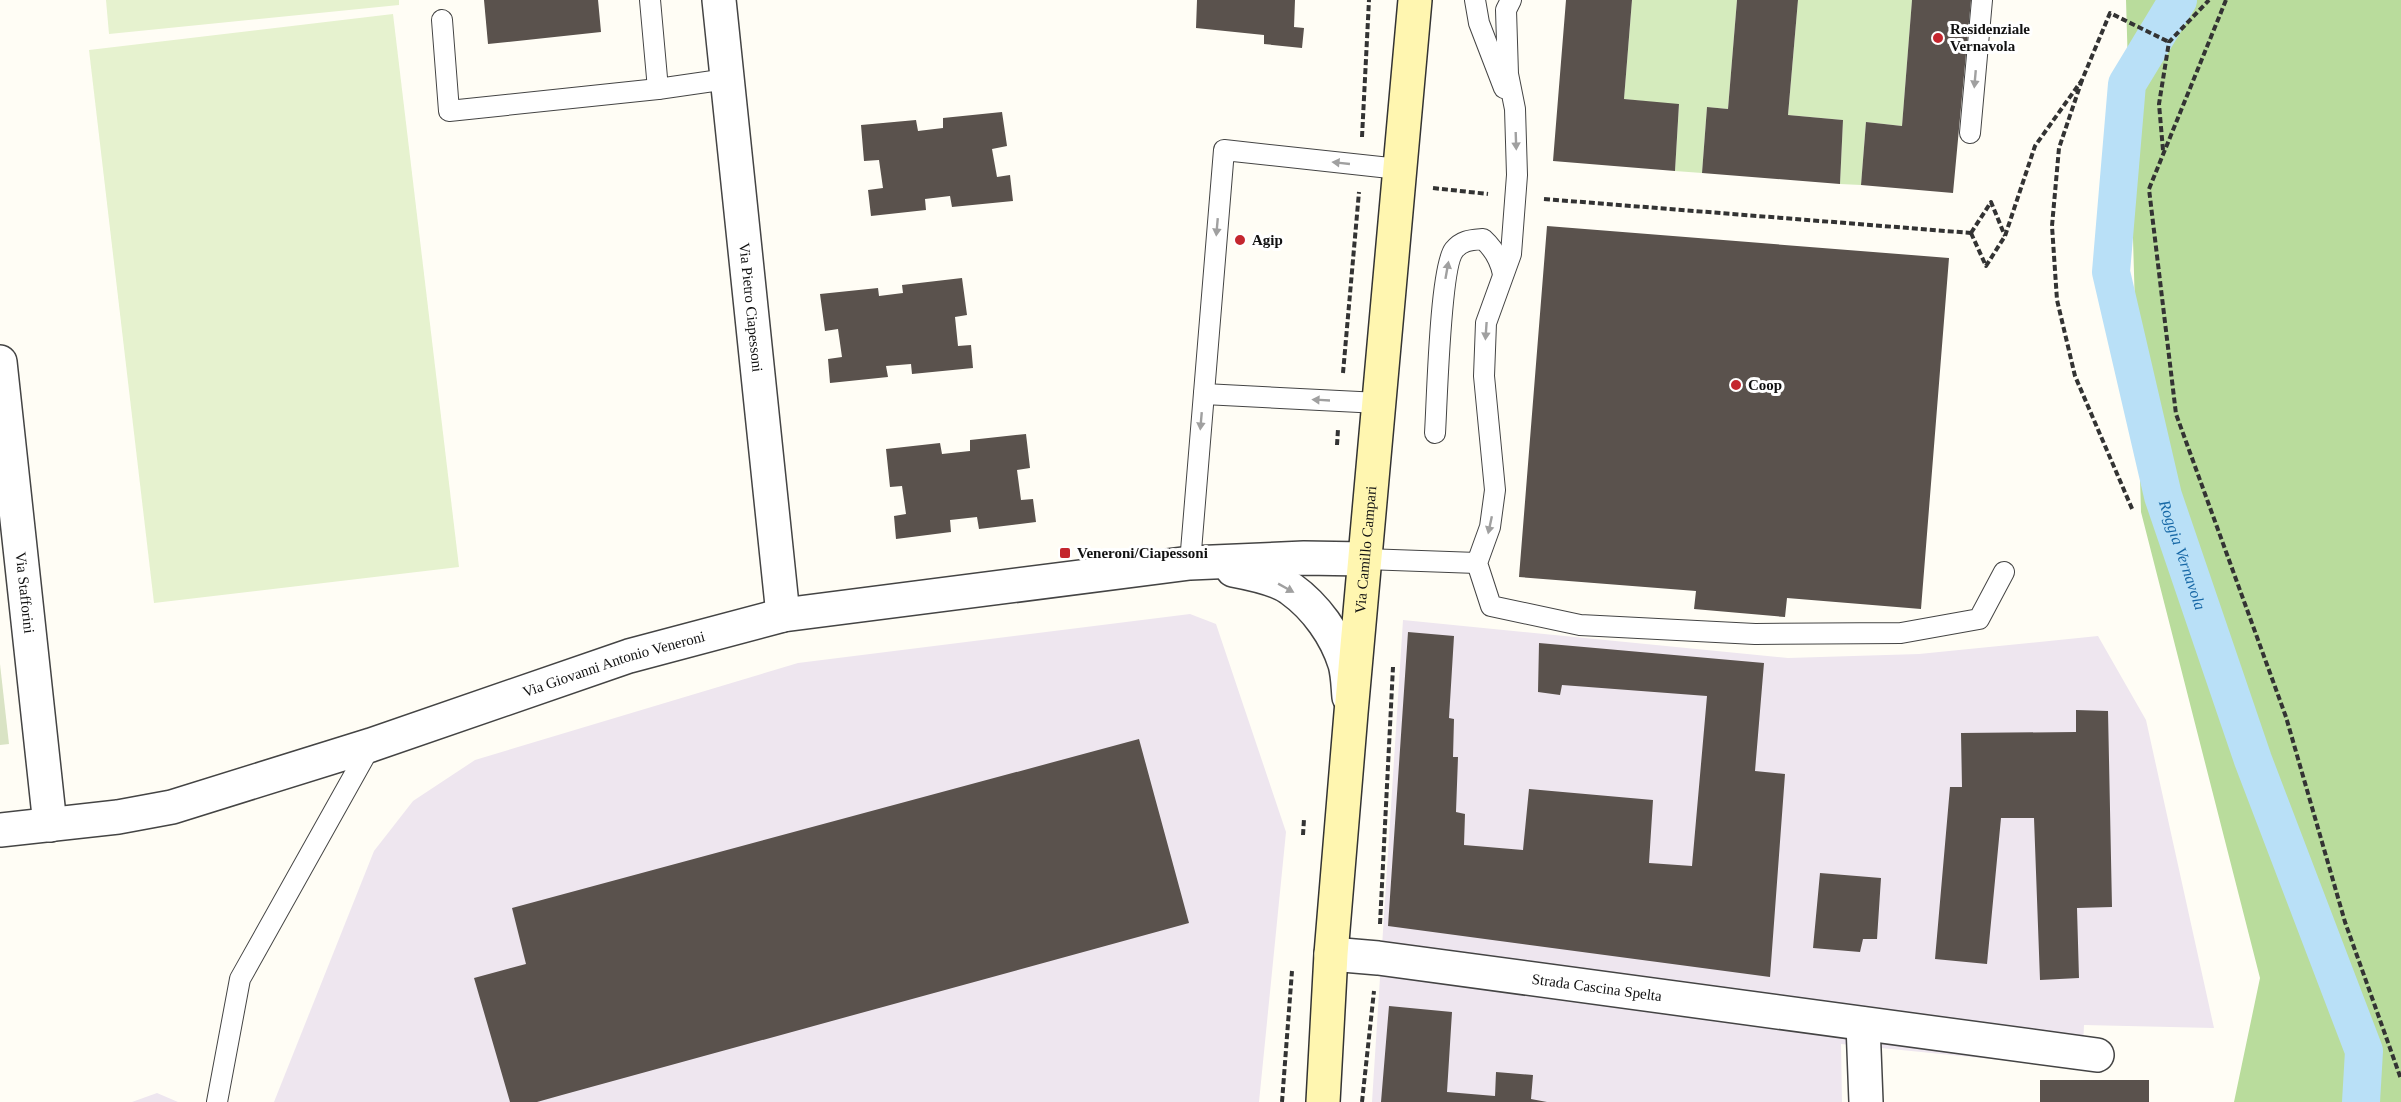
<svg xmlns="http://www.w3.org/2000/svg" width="2401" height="1102" font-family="Georgia,serif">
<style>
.industrial{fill:#eee6ef}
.green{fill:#d5ebbd}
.forest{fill:#b9dc9c}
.cemetery{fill:#d9e3c4}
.pitch{fill:#e6f2cf}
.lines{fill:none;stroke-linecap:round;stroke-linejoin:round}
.canal{stroke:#b9e0f7;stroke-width:38}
.building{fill:#5a524d}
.lane-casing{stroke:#444;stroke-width:22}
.street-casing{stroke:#444;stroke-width:36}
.secondary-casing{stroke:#333;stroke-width:36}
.path{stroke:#333;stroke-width:4;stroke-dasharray:6 3;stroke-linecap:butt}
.lane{stroke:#fff;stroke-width:20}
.street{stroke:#fff;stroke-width:33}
.secondary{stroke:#fff6b0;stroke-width:33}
.oneway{fill:#a0a0a0}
.poi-dot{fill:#c4262e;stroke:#fff;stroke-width:2}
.labels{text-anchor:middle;stroke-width:6;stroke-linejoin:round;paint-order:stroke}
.poi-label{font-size:15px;font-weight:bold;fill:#111;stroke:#fff;text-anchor:start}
.street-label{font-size:15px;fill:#111;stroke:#fff}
.water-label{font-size:16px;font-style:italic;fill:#1768a6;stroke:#fff}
</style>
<rect width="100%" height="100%" fill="#fffdf5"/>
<g class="industrial">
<polygon points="1190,614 1216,624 1286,832 1259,1102 274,1102 374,851 413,801 475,760 798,663"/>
<polygon points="1403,620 1788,658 1919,654 2098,636 2146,720 2214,1028 2084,1025 2082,1068 1841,1044 1842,1102 1372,1102"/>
<polygon points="157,1093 178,1102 132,1102"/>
</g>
<g class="green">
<polygon points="1632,0 1737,0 1728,109 1707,107 1702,173 1675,171 1679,105 1624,99"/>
<polygon points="1798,0 1912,0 1902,126 1866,122 1861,185 1840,184 1843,120 1788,115"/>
</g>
<polygon class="forest" points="2126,0 2401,0 2401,1102 2234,1102 2260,978 2141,512"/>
<polygon class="cemetery" points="0,664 9,744 0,745"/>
<g class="pitch">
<polygon points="106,0 399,0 399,5 109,34"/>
<polygon points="393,14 459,567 154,603 89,50"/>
</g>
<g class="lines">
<path class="canal" id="s1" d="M 2178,0 L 2127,84 L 2111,272 L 2163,496 L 2253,760 L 2364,1051 L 2361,1102"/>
</g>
<g class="building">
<polygon points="484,0 598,0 601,32 488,44"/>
<polygon points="1197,0 1295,0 1294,27 1304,28 1302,48 1264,44 1264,35 1196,28"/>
<polygon points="1566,0 1632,0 1624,99 1679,104 1675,171 1553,161"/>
<polygon points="1737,0 1798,0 1788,115 1843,120 1840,184 1702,173 1707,107 1728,109"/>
<polygon points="1912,0 1971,0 1953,193 1861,185 1866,122 1902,126"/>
<polygon points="1002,112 1007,146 992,149 997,177 1010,175 1013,201 952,207 950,196 925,199 926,210 871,216 868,190 883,188 879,160 864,161 861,125 916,120 918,131 943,128 943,118"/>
<polygon points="1547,226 1949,258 1921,609 1787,598 1785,617 1694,609 1696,591 1519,577"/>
<polygon points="962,278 967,315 955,317 958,346 971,345 973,368 912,374 911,364 886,366 888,377 830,383 828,359 842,357 838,329 825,331 820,294 878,288 879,296 903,293 902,285"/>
<polygon points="1026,434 1030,468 1017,470 1021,500 1033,499 1036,522 979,529 977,517 950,520 951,532 896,539 894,516 906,514 902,486 890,487 886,449 940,443 942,454 970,451 970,440"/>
<polygon points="1408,632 1454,636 1449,718 1454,719 1453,757 1458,757 1456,812 1465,814 1464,845 1523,850 1529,789 1653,800 1649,863 1692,866 1707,696 1562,685 1560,695 1538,692 1539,643 1764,663 1755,771 1785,774 1770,977 1388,926"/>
<polygon points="2076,710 2108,711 2112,907 2077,908 2079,978 2040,980 2034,818 2001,818 1987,964 1935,959 1950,787 1962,787 1961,733 2076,732"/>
<polygon points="1139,739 1189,923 562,1095 537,1102 510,1102 474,978 526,964 512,908"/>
<polygon points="1820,873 1881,878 1877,939 1863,939 1860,952 1813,948"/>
<polygon points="1389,1006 1452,1012 1447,1092 1495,1096 1496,1072 1533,1075 1531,1099 1547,1102 1381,1102"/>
<rect x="2040" y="1080" width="109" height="22"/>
</g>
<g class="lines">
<defs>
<g id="lane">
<polyline points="650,0 658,89 727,79"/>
<polyline points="1475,0 1479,23 1504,88"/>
<polyline points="1511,0 1506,10 1508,74 1515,109 1517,175 1511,254 1486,323 1484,376 1495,490 1490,527 1477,563 1491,606 1580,625 1755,634 1901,633 1979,619 2004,572"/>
<polyline points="442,20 449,111 658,89"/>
<polyline points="1970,133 1982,0"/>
<polyline points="1204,394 1379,403"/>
<path d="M 1435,433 C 1437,403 1440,268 1454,250 C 1462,240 1471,240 1483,239 C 1494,249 1500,259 1503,274"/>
<polyline points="1365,559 1477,563"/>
<polyline points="1190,563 1224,150 1399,169"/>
<polyline points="217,1102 240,979 371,745"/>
</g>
<g id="street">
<path id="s2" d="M 719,0 L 783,615"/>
<path id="s3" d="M 0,362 L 50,825"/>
<path d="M 1233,570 C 1249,573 1278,579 1291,589 C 1316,607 1336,635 1345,664 C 1348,675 1348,687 1349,697"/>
<path id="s4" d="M 0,830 L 118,817 L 172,807 L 371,745 L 629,656 L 783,615 L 1190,563 L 1304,558 L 1365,559"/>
<path id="s5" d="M 1331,954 L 1378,958 L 2097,1055"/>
<polyline points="1863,1024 1866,1102"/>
</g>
<g id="secondary">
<path id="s6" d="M 1323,1102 L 1331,954 L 1351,713 L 1415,0"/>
</g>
</defs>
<use href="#lane" class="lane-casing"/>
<use href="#street" class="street-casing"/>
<use href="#secondary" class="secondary-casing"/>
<g class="path">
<polyline points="2226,0 2149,189 2176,414 2286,717 2345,922 2401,1079"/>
<polyline points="2082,80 2059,148 2052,226 2057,300 2075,376 2133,511"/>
<polyline points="1362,137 1369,0"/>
<polyline points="2163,150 2159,104 2169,42 2209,0"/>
<polyline points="1433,188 1488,194"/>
<polyline points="1544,199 1971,233"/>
<polyline points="1971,233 1986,266 2005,236 2035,146 2082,80 2110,13 2169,42"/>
<polyline points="1971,233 1991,202 2005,236"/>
<polyline points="1343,373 1359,192"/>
<polyline points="1337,445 1338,429"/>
<polyline points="1303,835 1304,819"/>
<polyline points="1380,924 1393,667"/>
<polyline points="1282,1102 1292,971"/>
<polyline points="1362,1102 1374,991"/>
</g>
<use href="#lane" class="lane"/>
<use href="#street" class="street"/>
<use href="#secondary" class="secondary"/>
</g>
<defs><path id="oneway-solid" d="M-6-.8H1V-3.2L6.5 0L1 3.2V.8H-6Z" transform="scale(1.5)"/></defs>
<g class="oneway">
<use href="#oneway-solid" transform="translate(1975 79) rotate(95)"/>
<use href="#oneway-solid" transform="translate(1516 141) rotate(88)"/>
<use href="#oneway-solid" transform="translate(1341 163) rotate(-174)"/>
<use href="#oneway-solid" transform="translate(1217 227) rotate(95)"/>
<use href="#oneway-solid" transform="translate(1447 270) rotate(-80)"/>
<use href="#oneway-solid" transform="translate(1486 331) rotate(94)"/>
<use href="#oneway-solid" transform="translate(1321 400) rotate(-177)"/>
<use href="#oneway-solid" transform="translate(1201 421) rotate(95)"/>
<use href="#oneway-solid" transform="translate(1490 525) rotate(102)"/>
<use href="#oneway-solid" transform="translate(1286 588) rotate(29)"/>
</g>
<g class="poi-dot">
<circle cx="1938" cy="38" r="6"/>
<circle cx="1240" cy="240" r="6"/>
<circle cx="1736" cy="385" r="6"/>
<rect x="1059" y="547" width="12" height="12" rx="3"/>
</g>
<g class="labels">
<g class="poi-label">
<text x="1950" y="34">Residenziale<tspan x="1950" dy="17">Vernavola</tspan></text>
<text x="1252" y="245">Agip</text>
<text x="1748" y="390">Coop</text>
<text x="1077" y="558">Veneroni/Ciapessoni</text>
</g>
<g class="street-label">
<text dy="5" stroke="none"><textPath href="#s2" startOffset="309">Via Pietro Ciapessoni</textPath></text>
<text dy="5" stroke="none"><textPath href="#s6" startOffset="554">Via Camillo Campari</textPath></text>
<text dy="5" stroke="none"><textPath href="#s3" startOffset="232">Via Stafforini</textPath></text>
<text dy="5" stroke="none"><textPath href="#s4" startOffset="638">Via Giovanni Antonio Veneroni</textPath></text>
<text dy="5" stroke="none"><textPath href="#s5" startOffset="268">Strada Cascina Spelta</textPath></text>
</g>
<g class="water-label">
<text dy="6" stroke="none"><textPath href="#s1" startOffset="579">Roggia Vernavola</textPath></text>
</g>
</g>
</svg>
